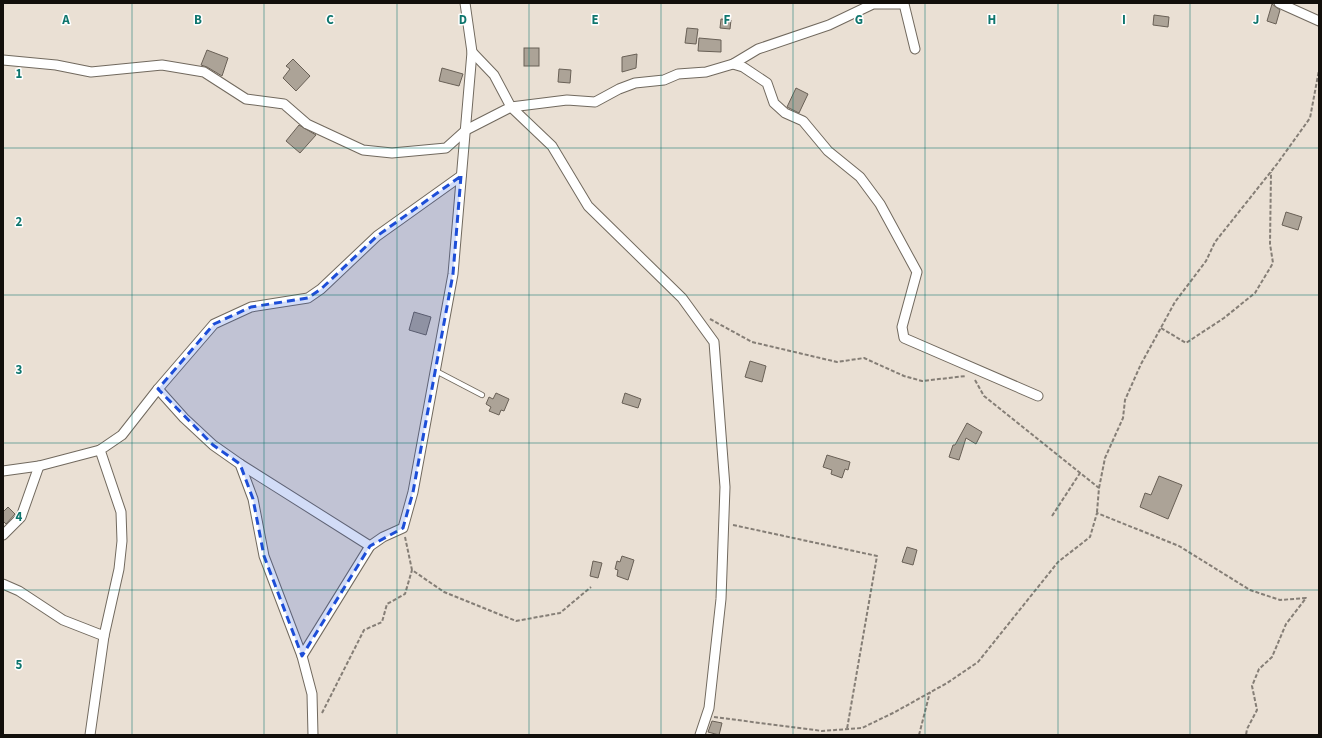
<svg xmlns="http://www.w3.org/2000/svg" width="1322" height="738" font-family="'Source Sans 3',sans-serif">
<style>
.building{fill:#aca397;stroke:#696056}
.lines{fill:none;stroke-linecap:round;stroke-linejoin:round}
.service-casing{stroke:#71695e;stroke-width:6}
.minor-casing{stroke:#71695e;stroke-width:11}
.path{stroke:#857e76;stroke-width:2;stroke-dasharray:4 2;stroke-linecap:butt}
.service{stroke:#fff;stroke-width:4.5}
.minor{stroke:#fff;stroke-width:9}
.marked{fill:#1d4ed8;fill-opacity:0.2;stroke:#1d4ed8;stroke-width:3;stroke-dasharray:8 5;stroke-linejoin:round}
.grid{fill:none;stroke:#0f766e;stroke-width:1;stroke-opacity:0.55}
.grid-label{font-size:13px;text-anchor:middle;font-weight:bold;fill:#0f766e;stroke:#fff;stroke-width:3;stroke-linejoin:round;paint-order:stroke}
</style>
<rect width="100%" height="100%" fill="#eae0d4"/>
<g class="building">
<polygon points="1272,4 1280,10 1276,24 1267,21"/>
<polygon points="1154,15 1169,17 1168,27 1153,25"/>
<polygon points="721,19 731,20 730,29 720,28"/>
<polygon points="687,28 698,29 696,44 685,43"/>
<polygon points="699,38 721,40 721,52 698,51"/>
<rect x="524" y="48" width="15" height="18"/>
<polygon points="207,50 228,58 222,76 207,67 201,65"/>
<polygon points="637,54 636,68 622,72 622,57"/>
<polygon points="293,59 310,76 296,91 283,78 290,69 286,66"/>
<polygon points="442,68 463,74 459,86 439,81"/>
<polygon points="559,69 571,70 570,83 558,82"/>
<polygon points="796,88 808,94 799,113 787,107"/>
<polygon points="299,125 316,135 300,153 286,141"/>
<polygon points="1286,212 1302,217 1298,230 1282,225"/>
<polygon points="414,312 431,317 426,335 409,330"/>
<polygon points="750,361 766,366 762,382 745,377"/>
<polygon points="496,393 509,399 504,411 501,410 499,415 489,411 491,407 486,404 489,397 493,399"/>
<polygon points="625,393 641,399 638,408 622,403"/>
<polygon points="967,423 982,432 976,444 966,438 959,460 949,457 953,445 955,445"/>
<polygon points="827,455 850,462 848,470 845,469 842,478 831,474 832,470 823,467"/>
<polygon points="1159,476 1182,485 1168,519 1140,507 1145,493 1151,495"/>
<polygon points="8,507 15,514 6,524 3,521 3,512"/>
<polygon points="907,547 917,550 913,565 902,562"/>
<polygon points="622,556 634,560 628,580 617,576 618,570 615,569 617,561 620,562"/>
<polygon points="593,561 602,563 598,578 590,576"/>
<polygon points="712,721 722,723 719,735 708,732"/>
</g>
<g class="lines">
<defs>
<polyline id="service" points="436,371 482,395"/>
<g id="minor">
<polyline points="1279,3 1319,21"/>
<polyline points="3,60 56,65 91,72 162,65 204,72 246,99 284,104 307,124 363,150 392,153 446,148 466,130 511,107 494,75 472,52"/>
<polyline points="733,64 758,49 829,25 873,4 904,4 915,49"/>
<polyline points="511,107 567,100 595,102 619,89 635,83 664,80 678,74 706,72 733,64 743,67 767,83 774,103 785,113 803,121 828,151 860,177 880,204 917,272 902,327 904,338 1038,396"/>
<polyline points="511,107 552,146 588,206 682,298 714,342 725,487 721,599 709,708 700,735"/>
<polyline points="158,389 214,324 251,307 308,298 321,289 377,236 461,176"/>
<polyline points="240,464 370,546"/>
<polyline points="3,471 39,466 100,450"/>
<polyline points="3,535 21,517 39,466"/>
<polyline points="3,584 19,591 63,620 104,636"/>
<polyline points="90,735 104,636 119,569 122,541 121,512 100,450 122,435 158,389 184,418 213,445 240,464 253,499 264,556 302,656"/>
<polyline points="313,735 312,694 302,656 370,546 383,537 403,528 413,492 453,274 472,52 465,3"/>
</g>
</defs>
<use href="#service" class="service-casing"/>
<use href="#minor" class="minor-casing"/>
<g class="path">
<polyline points="710,319 752,342 837,362 864,358 904,376 922,381 966,376"/>
<polyline points="1161,328 1186,343 1224,318 1255,293 1273,263 1270,244 1271,172"/>
<polyline points="975,380 984,396 1099,488 1097,512"/>
<polyline points="1099,488 1105,458 1123,418 1125,400 1141,364 1175,302 1206,261 1215,242 1277,164 1310,118 1319,70"/>
<polyline points="1052,516 1080,473"/>
<polyline points="733,525 877,556 847,729"/>
<polyline points="405,537 412,570 444,592 516,621 560,613 591,587"/>
<polyline points="322,713 364,630 382,622 387,604 405,594 412,570"/>
<polyline points="714,717 822,731 862,728 895,712 947,683 978,662 1058,562 1090,537 1097,513 1179,546 1250,590 1280,600 1306,598 1286,624 1272,657 1259,669 1252,686 1257,710 1247,729 1246,735"/>
<polyline points="919,735 930,692"/>
</g>
<use href="#service" class="service"/>
<use href="#minor" class="minor"/>
</g>
<path class="marked" d="M 461,176 L 453,274 L 413,492 L 403,528 L 370,546 L 302,656 L 264,556 L 253,499 L 240,464 L 213,445 L 158,389 L 214,324 L 251,307 L 308,298 L 321,289 L 377,236 Z"/>
<path class="grid" d="M 132,3 L 132,735M 264,3 L 264,735M 397,3 L 397,735M 529,3 L 529,735M 661,3 L 661,735M 793,3 L 793,735M 925,3 L 925,735M 1058,3 L 1058,735M 1190,3 L 1190,735M 3,148 L 1319,148M 3,295 L 1319,295M 3,443 L 1319,443M 3,590 L 1319,590"/>
<g class="grid-label">
<text x="66" y="24">A</text>
<text x="198" y="24">B</text>
<text x="330" y="24">C</text>
<text x="463" y="24">D</text>
<text x="595" y="24">E</text>
<text x="727" y="24">F</text>
<text x="859" y="24">G</text>
<text x="992" y="24">H</text>
<text x="1124" y="24">I</text>
<text x="1256" y="24">J</text>
<text x="19" y="78">1</text>
<text x="19" y="226">2</text>
<text x="19" y="374">3</text>
<text x="19" y="521">4</text>
<text x="19" y="669">5</text>
</g>
<rect width="1322" height="738" fill="none" stroke="#120f0b" stroke-width="8"/>
</svg>
